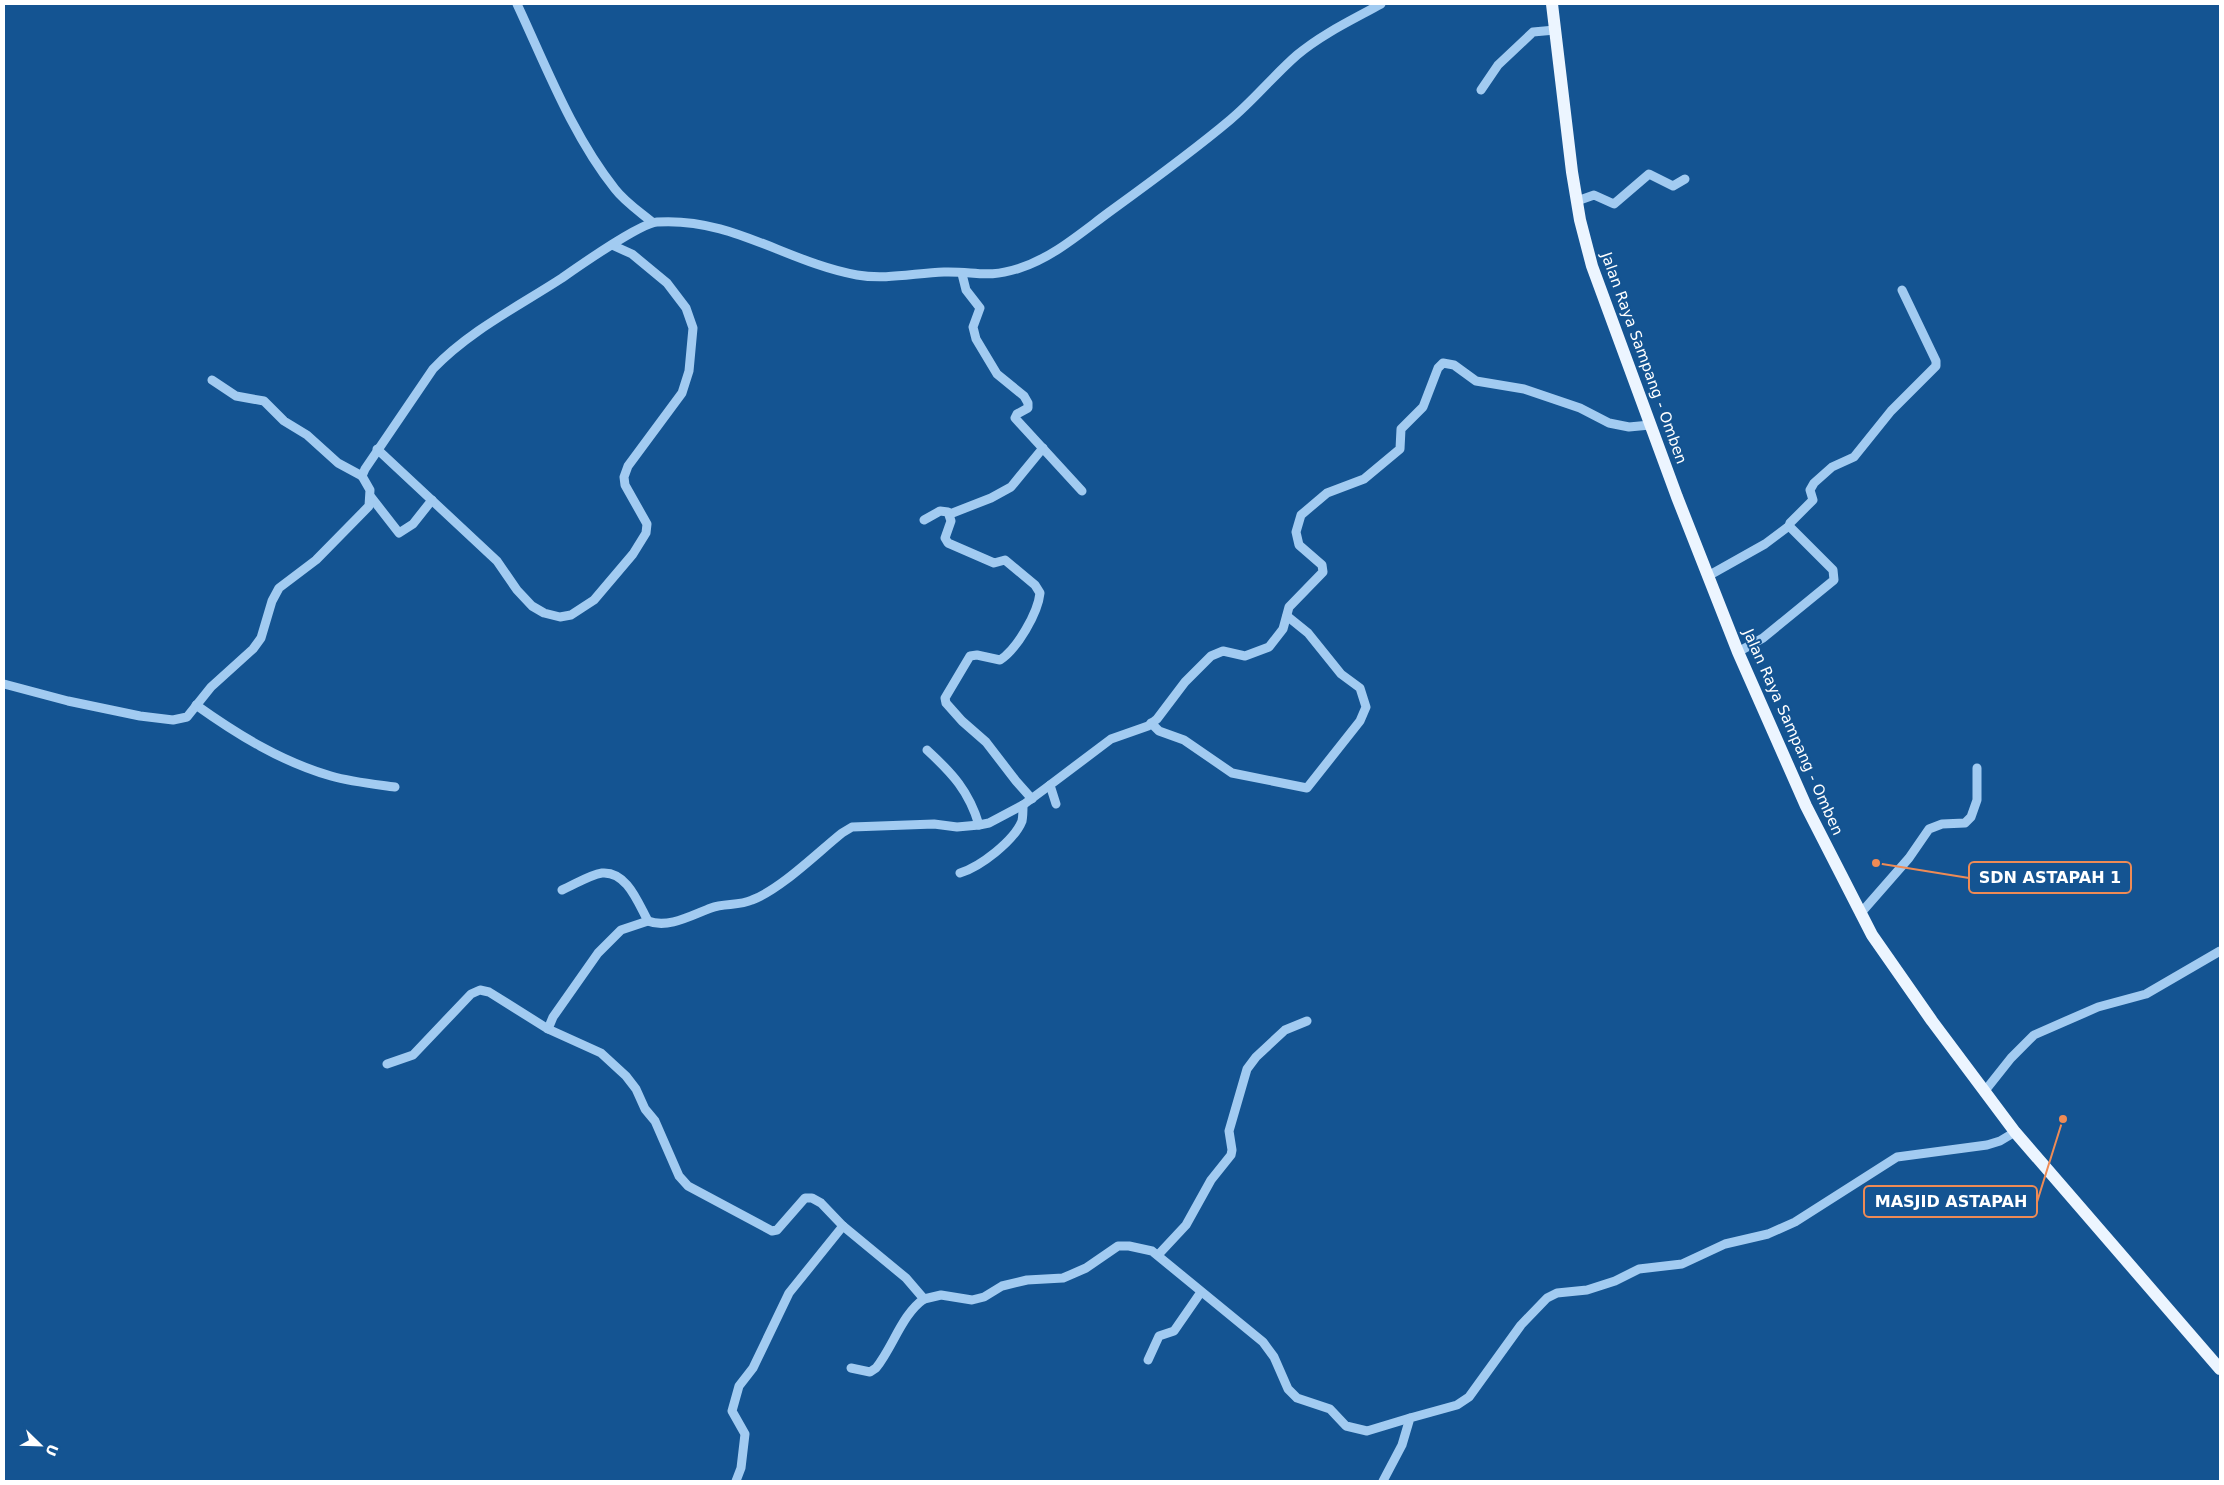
<svg xmlns="http://www.w3.org/2000/svg" width="2224" height="1485" font-family="'DejaVu Sans',sans-serif">
<style>
.lines{fill:none;stroke-linecap:round;stroke-linejoin:round}
.minor{stroke:#a2cbf1;stroke-width:9}
.major{stroke:#ecf5ff;stroke-width:12}
.labels{text-anchor:middle;stroke-width:4;stroke-linejoin:round;paint-order:stroke}
.street-label{font-size:15px;fill:#fff;stroke:#145492}
.leader{fill:none;stroke:#ef8b55;stroke-width:2}
.callout-dot{fill:#ef8b55;stroke:#145492;stroke-width:2}
.callout{fill:#145492;stroke:#ef8b55;stroke-width:2}
.callout-label{font-size:16px;text-anchor:middle;font-weight:bold;fill:#fff}
</style>
<rect width="100%" height="100%" fill="#145492"/>
<g class="lines">
<g class="minor">
<path d="M 517,4 C 546,66 572,135 615,189 C 625,202 640,212 652,222"/>
<polyline points="1481,90 1498,65 1533,32 1555,30"/>
<polyline points="1577,201 1594,195 1614,204 1649,174 1673,186 1685,179"/>
<polyline points="962,274 966,290 980,308 973,327 976,339 997,374 1024,396 1028,403 1028,408 1017,414 1015,418 1082,491"/>
<polyline points="212,380 236,396 264,401 284,421 307,435 338,463 362,476"/>
<polyline points="377,449 497,561 517,590 532,606 544,613 560,617 571,615 594,600 633,554 646,533 647,524 625,485 624,477 628,466 682,393 689,371 693,328 686,308 667,283 632,254 612,245"/>
<polyline points="371,497 399,533 413,524 432,500"/>
<polyline points="950,514 991,498 1011,487 1043,448"/>
<path d="M 924,520 L 940,511 L 948,512 L 951,521 L 945,538 L 948,543 L 994,563 L 1005,560 L 1035,585 L 1040,593 C 1038,613 1017,649 1000,660 L 977,655 L 970,656 L 945,698 L 946,703 L 962,721 L 986,742 L 1016,781 L 1032,799"/>
<polyline points="1708,576 1765,544 1789,526"/>
<polyline points="1738,652 1763,638 1834,580 1833,570 1789,526 1790,523 1813,500 1810,490 1814,483 1832,467 1854,457 1891,411 1936,366 1936,361 1902,290"/>
<path d="M 4,684 L 68,701 L 140,716 L 173,720 L 187,717 L 211,687 L 253,649 L 261,638 L 272,601 L 279,588 L 316,560 L 369,506 L 370,490 L 362,476 L 365,469 L 433,369 C 469,331 519,306 562,278 C 579,266 641,223 657,222 C 732,217 786,262 857,275 C 886,280 915,273 944,272 C 975,271 987,279 1020,268 C 1054,257 1083,231 1112,210 C 1152,181 1192,152 1230,120 C 1254,100 1273,76 1297,55 C 1322,34 1352,20 1381,4"/>
<path d="M 196,705 C 238,735 282,762 331,776 C 352,782 373,784 395,787"/>
<polyline points="1151,723 1159,731 1184,740 1232,773 1307,788 1360,721 1366,707 1360,688 1341,674 1308,633 1287,616"/>
<path d="M 927,750 C 952,773 969,791 979,825"/>
<polyline points="1056,804 1050,785 1111,739 1148,726 1157,719 1185,682 1211,656 1223,651 1245,656 1269,647 1283,629 1289,607 1323,572 1322,565 1299,545 1296,532 1301,515 1327,493 1364,479 1400,449 1401,429 1423,407 1438,368 1443,363 1454,365 1476,381 1524,389 1580,408 1609,423 1629,427 1650,425"/>
<path d="M 960,873 C 980,867 1014,841 1022,821 C 1023,816 1023,810 1023,805"/>
<path d="M 562,890 C 574,885 589,875 602,873 C 627,871 638,903 648,921 C 668,929 692,915 711,908 C 724,903 739,906 752,900 C 781,889 817,853 842,833 L 852,827 L 934,824 L 957,827 L 979,825 L 989,823 L 1023,805 L 1050,785"/>
<polyline points="1860,914 1909,858 1929,829 1942,824 1965,823 1971,817 1977,800 1977,768"/>
<polyline points="648,921 621,930 598,953 553,1017 548,1029 601,1053 626,1076 636,1089 645,1109 655,1121 679,1176 688,1186 772,1231 777,1230 805,1198 812,1198 821,1203 843,1226 906,1278 924,1299 941,1295 972,1300 984,1297 1002,1286 1027,1280 1063,1278 1086,1268 1118,1246 1129,1246 1152,1251 1263,1342 1274,1357 1288,1389 1297,1398 1330,1409 1346,1426 1367,1431 1410,1418"/>
<polyline points="387,1064 413,1055 471,994 480,990 489,992 548,1029"/>
<polyline points="1984,1092 2011,1058 2034,1035 2098,1007 2146,994 2220,951"/>
<polyline points="1158,1255 1186,1225 1211,1180 1231,1155 1232,1150 1229,1131 1247,1069 1256,1057 1285,1030 1307,1021"/>
<polyline points="1148,1360 1159,1336 1174,1331 1201,1292"/>
<path d="M 851,1368 L 870,1372 L 876,1368 C 893,1347 902,1314 924,1299"/>
<polyline points="736,1481 741,1468 745,1434 732,1411 739,1386 753,1368 789,1293 843,1226"/>
<polyline points="1383,1481 1402,1445 1410,1418 1457,1405 1469,1397 1521,1325 1547,1298 1557,1293 1587,1290 1615,1281 1639,1269 1682,1264 1725,1244 1768,1234 1795,1222 1897,1157 1987,1145 2000,1141 2015,1132"/>
</g>
<polyline class="major" points="1552,4 1572,172 1580,220 1592,266 1677,497 1738,652 1806,806 1872,935 1932,1021 2015,1132 2220,1369"/>
</g>
<g class="labels">
<g class="street-label">
<text transform="translate(1644 358) rotate(70)" y="5">Jalan Raya Sampang - Omben</text>
<text transform="translate(1793 732) rotate(66)" y="5">Jalan Raya Sampang - Omben</text>
</g>
</g>
<path class="leader" d="M1876 863L1969 878M2063 1119L2037 1202"/>
<g class="callout-dot">
<circle cx="1876" cy="863" r="5"/>
<circle cx="2063" cy="1119" r="5"/>
</g>
<g class="callout">
<rect x="1969" y="862" width="162" height="31" rx="5"/>
<rect x="1864" y="1186" width="173" height="31" rx="5"/>
</g>
<g class="callout-label">
<text x="2050" y="883">SDN ASTAPAH 1</text>
<text x="1951" y="1207">MASJID ASTAPAH</text>
</g>
<rect width="2224" height="1485" fill="none" stroke="#ffffff" stroke-width="10"/>
<g transform="translate(40 1445) rotate(113)" stroke="#145492" stroke-width="4" paint-order="stroke">
<path d="M0-4L9 19L0 12L-9 19Z" fill="#ffffff"/>
<text y="-8" font-size="14" font-weight="bold" text-anchor="middle" fill="#ffffff">U</text>
</g>
</svg>
